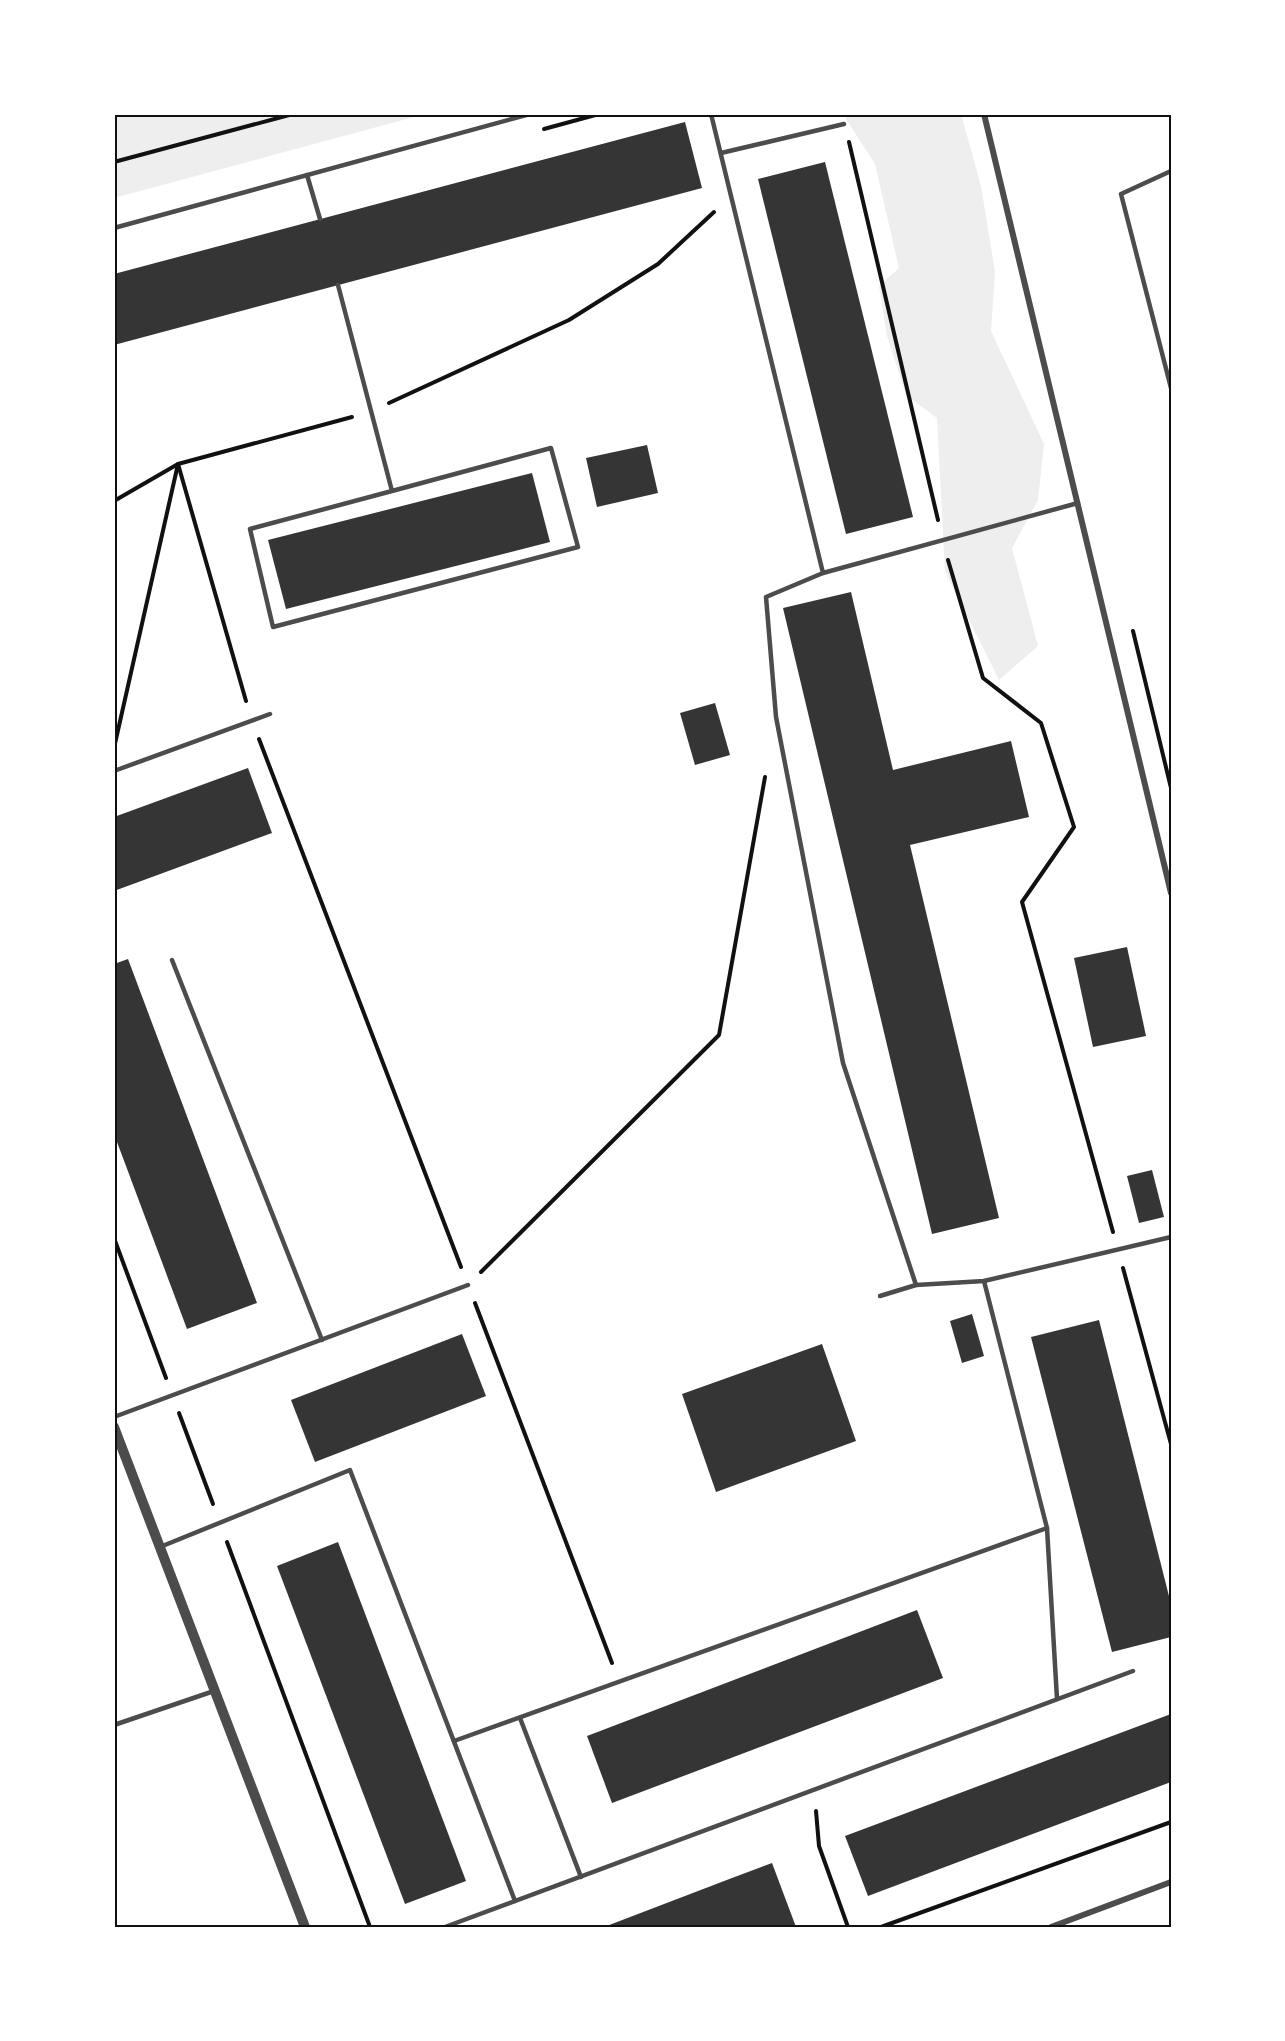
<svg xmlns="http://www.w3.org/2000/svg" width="1285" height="2041" font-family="'PT Sans Narrow',sans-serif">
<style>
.green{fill:#eee}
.building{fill:#353535}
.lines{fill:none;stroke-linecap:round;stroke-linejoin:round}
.path{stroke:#111;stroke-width:4}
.service{stroke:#4c4c4c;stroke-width:4.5}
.minor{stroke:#4c4c4c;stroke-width:6}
.tertiary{stroke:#4c4c4c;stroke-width:10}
.neatline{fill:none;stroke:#111;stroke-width:2}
</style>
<rect width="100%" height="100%" fill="#fff"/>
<g class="green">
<polygon points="114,114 425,114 114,198"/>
<polygon points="846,114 961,114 981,186 995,272 991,331 1044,444 1038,500 1012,548 1038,646 999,680 945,572 937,418 906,395 887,336 879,286 899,268 875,164 846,119"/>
</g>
<g class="building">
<polygon points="685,122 702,188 114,345 114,274"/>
<polygon points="825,162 913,517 846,534 758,179"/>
<polygon points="647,445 658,493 597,507 586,458"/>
<polygon points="532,473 550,542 286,609 268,540"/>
<polygon points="851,592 893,770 1011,741 1029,817 910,845 999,1218 932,1234 783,608"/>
<polygon points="715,703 730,755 695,765 680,713"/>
<polygon points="248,768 272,833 114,891 114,817"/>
<polygon points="1127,947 1146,1036 1093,1047 1074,958"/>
<polygon points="128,959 257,1303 187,1329 114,1134 114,964"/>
<polygon points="1152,1170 1164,1217 1139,1223 1127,1176"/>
<polygon points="972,1314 984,1356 962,1363 950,1321"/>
<polygon points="1099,1320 1171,1604 1171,1637 1112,1652 1031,1337"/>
<polygon points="462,1334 486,1396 315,1462 291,1400"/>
<polygon points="822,1344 856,1441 716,1492 682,1394"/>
<polygon points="338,1542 466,1881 405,1904 277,1566"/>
<polygon points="917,1610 943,1678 612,1803 587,1736"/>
<polygon points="1171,1714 1171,1782 868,1896 845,1836"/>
<polygon points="772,1863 796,1927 604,1927 732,1878"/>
</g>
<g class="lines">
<g class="path">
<polyline points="544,129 599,114"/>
<polyline points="849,142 938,520"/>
<polyline points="114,162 293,114"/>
<polyline points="389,403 569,320 658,264 714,212"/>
<polyline points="114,501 178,464 246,701"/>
<polyline points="948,560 983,678 1041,723 1074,827 1022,902 1113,1232"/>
<polyline points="1133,631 1171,788"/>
<polyline points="259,739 461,1267"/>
<polyline points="114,748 178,464 352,417"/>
<polyline points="114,1238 166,1378"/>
<polyline points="1123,1268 1171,1444"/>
<polyline points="481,1272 719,1035 765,777"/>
<polyline points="475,1303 612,1663"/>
<polyline points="179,1413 213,1504"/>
<polyline points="227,1542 370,1927"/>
<polyline points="816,1811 819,1846 848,1927"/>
<polyline points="881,1927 1171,1822"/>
</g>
<g class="service">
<polyline points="711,114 823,573 1078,503"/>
<polyline points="721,153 844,124"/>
<polyline points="1171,171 1121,194 1171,388"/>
<polyline points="307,175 320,219"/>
<polyline points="114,228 530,114"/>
<polyline points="338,285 392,491 551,448 578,547 273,627 250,529 392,491"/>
<polyline points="823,573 766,597 776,717 843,1063 916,1285 984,1281 1171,1237"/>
<polyline points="114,771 270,714"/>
<polyline points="172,960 322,1340"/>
<polyline points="984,1281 1047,1528 1057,1699"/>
<polyline points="880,1296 916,1285"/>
<polyline points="114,1417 468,1285"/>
<polyline points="160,1547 350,1470 515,1901"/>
<polyline points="520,1718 581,1877"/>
<polyline points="114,1725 214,1691"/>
<polyline points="454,1741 1047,1528"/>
<polyline points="445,1927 1133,1671"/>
</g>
<g class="minor">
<polyline points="984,114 1171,893"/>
<polyline points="1051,1927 1171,1882"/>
</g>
<polyline class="tertiary" points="114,1427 305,1927"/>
</g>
<rect width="1285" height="2041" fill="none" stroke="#ffffff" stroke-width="231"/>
<rect x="116" y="116" width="1054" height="1810" class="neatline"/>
</svg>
